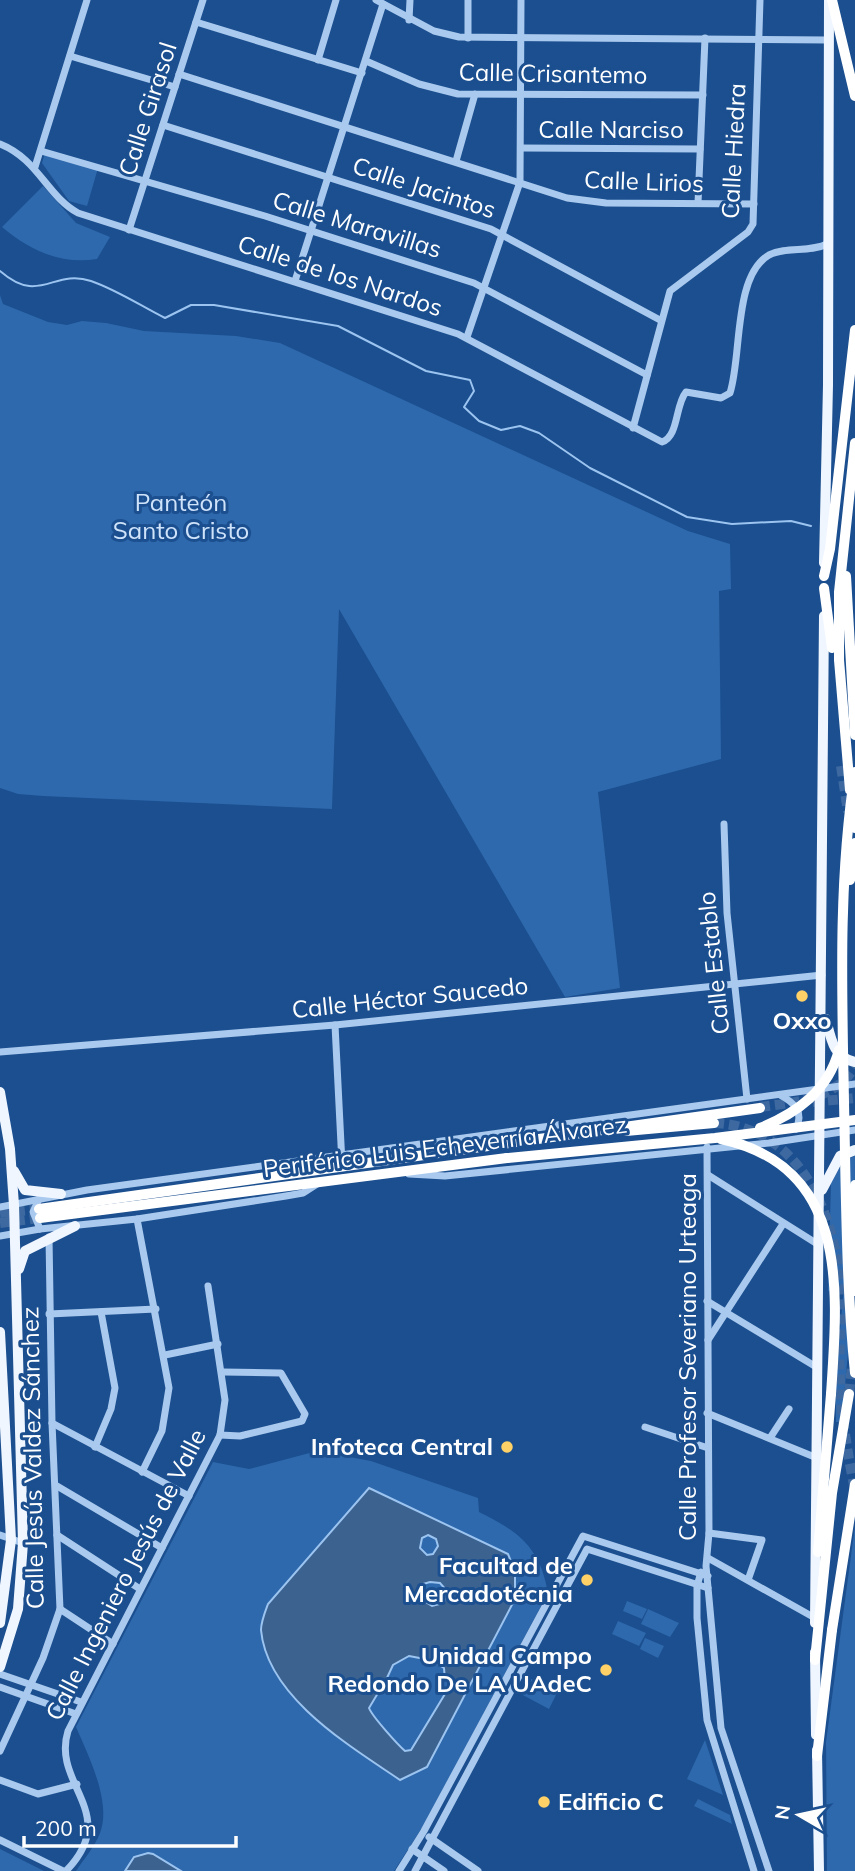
<svg xmlns="http://www.w3.org/2000/svg" width="855" height="1871" font-family="Mulish,sans-serif">
<style>
.green{fill:#2e69ad}
.water{fill:#3c6290;stroke:#9cc4f0;stroke-width:2;fill-rule:evenodd}
.lines{fill:none;stroke-linecap:round;stroke-linejoin:round}
.stream{stroke:#9cc4f0;stroke-width:2}
.highway-tunnel{stroke:#3d69a0;stroke-width:10;stroke-dasharray:10 5;stroke-linecap:butt}
.minor{stroke:#a9c9ee;stroke-width:7}
.major{stroke:#f0f6ff;stroke-width:10}
.highway{stroke:#fff;stroke-width:10}
.highway-bridge{stroke:#fff;stroke-width:10}
.poi-dot{fill:#ffd166;stroke:#1b4f8f;stroke-width:2.5}
.labels{text-anchor:middle;stroke-width:6;stroke-linejoin:round;paint-order:stroke}
.street-label{font-size:24px;fill:#fff;stroke:#1b4f8f}
.park-label{font-size:24px;fill:#cfe3fa;stroke:#1b4f8f}
.poi-label{font-size:24px;font-weight:bold;fill:#fff;stroke:#1b4f8f;text-anchor:end}
</style>
<rect width="100%" height="100%" fill="#1b4f8f"/>
<g class="green">
<polygon points="45,153 98,168 87,206 69,201 42,163"/>
<path d="M 43,186 L 76,223 L 110,237 L 97,259 C 61,265 29,250 2,227 Z"/>
<polygon points="0,295 3,304 48,322 67,325 82,321 106,323 144,331 236,336 280,343 688,531 730,544 731,589 719,591 721,759 598,792 620,988 565,997 339,609 332,809 43,796 18,794 0,788"/>
<path d="M 855,1156 C 855,1246 852,1333 841,1422 L 836,1422 L 836,1374 L 844,1287 L 828,1291 L 831,1183 L 844,1160 Z"/>
<path d="M 317,1451 L 371,1461 L 478,1498 L 479,1512 C 518,1531 540,1547 548,1593 L 425,1823 L 394,1871 L 76,1871 C 84,1859 95,1846 100,1833 C 112,1802 88,1755 76,1727 L 213,1462 L 249,1469 Z"/>
<polygon points="855,1526 855,1871 827,1871 826,1742"/>
<polygon points="627,1601 647,1609 642,1619 623,1611"/>
<polygon points="648,1609 679,1623 670,1637 641,1624"/>
<polygon points="618,1621 646,1633 639,1646 612,1634"/>
<polygon points="645,1638 664,1646 658,1658 640,1649"/>
<polygon points="527,1677 558,1691 549,1709 519,1693"/>
<polygon points="705,1740 723,1795 687,1779"/>
<polygon points="698,1799 730,1815 732,1824 694,1806"/>
<polygon points="0,1849 44,1871 0,1871"/>
</g>
<g class="water">
<path d="M 369,1488 L 508,1554 L 515,1571 L 515,1599 L 427,1767 L 400,1780 C 350,1746 267,1697 261,1630 C 261,1622 265,1612 268,1604 ZM 428,1535 L 436,1539 L 438,1546 L 433,1554 L 427,1555 L 420,1548 L 422,1538 ZM 430,1582 L 440,1583 L 447,1591 L 444,1603 L 432,1606 L 424,1601 L 423,1584 ZM 409,1656 L 430,1660 L 444,1668 L 445,1680 L 453,1681 L 456,1685 L 448,1689 L 411,1750 L 405,1751 C 397,1744 372,1716 369,1708 L 378,1693 L 374,1689 L 375,1681 L 386,1680 L 393,1665 Z"/>
<polygon points="148,1853 153,1854 181,1871 125,1871 134,1857"/>
</g>
<g class="lines">
<path class="stream" d="M 0,271 C 40,306 53,268 91,281 C 117,290 141,306 165,318 L 191,305 L 214,305 L 338,326 L 426,371 L 470,380 L 474,391 L 464,407 L 479,421 L 501,430 L 520,426 L 539,433 L 590,468 L 687,517 L 732,524 L 791,521 L 811,526"/>
<g class="highway-tunnel">
<polyline points="841,766 848,812"/>
<polyline points="813,1102 855,1098"/>
<path d="M 760,1107 C 796,1102 834,1100 855,1067"/>
<path d="M 714,1123 C 797,1126 834,1210 840,1283 C 843,1315 838,1348 840,1380 C 841,1417 848,1454 855,1491"/>
<polyline points="0,1213 39,1209"/>
<polyline points="0,1223 40,1218"/>
<polyline points="849,1394 852,1365"/>
</g>
<g class="minor">
<polyline points="376,0 434,31 459,37 828,40"/>
<polyline points="468,0 468,38"/>
<polyline points="409,20 410,0"/>
<polyline points="196,22 362,73"/>
<polyline points="70,56 175,87"/>
<polyline points="318,60 336,0"/>
<polyline points="366,61 419,84 458,94 703,95"/>
<polyline points="179,74 567,198 606,203 754,204"/>
<polyline points="163,125 491,229 660,320"/>
<path d="M 0,144 C 38,159 47,196 78,213 L 458,334 L 662,442 C 679,436 675,405 686,392 L 721,398 L 730,393 C 742,356 733,276 769,255 C 787,246 809,253 827,244"/>
<polyline points="521,148 700,149"/>
<polyline points="41,151 265,216 474,283 647,375"/>
<polyline points="456,161 475,94"/>
<polyline points="35,167 87,0"/>
<polyline points="698,203 705,38"/>
<polyline points="129,230 203,0"/>
<polyline points="295,281 383,4"/>
<polyline points="467,337 520,182 521,0"/>
<polyline points="633,428 670,291 748,232 753,224 760,0"/>
<polyline points="724,824 727,913 747,1099"/>
<polyline points="335,1025 342,1164"/>
<polyline points="0,1052 335,1025 822,975"/>
<path d="M 780,1095 C 795,1103 804,1112 796,1129"/>
<polyline points="707,1147 709,1533 706,1566 721,1728 769,1871"/>
<polyline points="409,1174 445,1176 769,1143 855,1130"/>
<polyline points="708,1175 819,1245"/>
<polyline points="39,1199 33,1212 40,1229"/>
<polyline points="0,1207 87,1190 855,1084"/>
<polyline points="137,1219 169,1388 162,1431 142,1472"/>
<polyline points="0,1236 40,1229 137,1219 286,1196 303,1193 317,1184"/>
<polyline points="707,1301 818,1368"/>
<polyline points="49,1314 156,1309"/>
<polyline points="708,1340 783,1224"/>
<polyline points="165,1355 218,1344"/>
<polyline points="707,1413 817,1458"/>
<polyline points="52,1423 189,1496"/>
<polyline points="645,1427 708,1448"/>
<polyline points="220,1435 240,1436 302,1421 305,1414 281,1373 223,1372"/>
<polyline points="770,1438 789,1409"/>
<polyline points="95,1447 111,1409 115,1388 101,1312"/>
<polyline points="57,1486 162,1548"/>
<polyline points="709,1533 762,1540 748,1580"/>
<polyline points="0,1535 23,1543"/>
<polyline points="57,1535 140,1589"/>
<polyline points="708,1558 815,1618"/>
<polyline points="701,1572 697,1586 697,1618 707,1720 754,1871"/>
<polyline points="60,1609 113,1644"/>
<polyline points="0,1674 81,1702"/>
<polyline points="0,1687 76,1714"/>
<polyline points="0,1751 43,1658 60,1609 52,1423 49,1237"/>
<polyline points="0,1780 38,1794 77,1784"/>
<polyline points="429,1837 478,1871"/>
<polyline points="0,1840 63,1871"/>
<polyline points="412,1849 444,1871"/>
<path d="M 66,1871 C 122,1813 51,1785 68,1731 L 220,1435 L 225,1400 L 208,1286"/>
<polyline points="399,1871 424,1831 583,1536 708,1576"/>
<polyline points="415,1871 587,1549 708,1588"/>
</g>
<g class="major">
<polyline points="824,563 828,385 829,0"/>
<path d="M 826,1019 C 831,1039 833,1057 855,1062"/>
<polyline points="0,1092 10,1149 14,1205 23,1543 18,1609 0,1667"/>
<polyline points="14,1171 25,1190 61,1194"/>
<polyline points="822,1190 840,1156 855,1150"/>
<polyline points="19,1269 25,1251 75,1226"/>
<polyline points="0,1332 11,1540 0,1623"/>
<polyline points="815,1623 824,616"/>
<polyline points="815,1652 816,1735"/>
<polyline points="817,1750 819,1871"/>
</g>
<g class="highway">
<polyline points="832,0 855,96"/>
<polyline points="824,576 830,549 855,330"/>
<polyline points="846,576 855,735"/>
<polyline points="824,588 832,648"/>
<polyline points="850,790 839,660 839,592 855,443"/>
<polyline points="852,806 855,828"/>
<polyline points="626,1131 714,1123"/>
<polyline points="39,1209 760,1108"/>
<polyline points="40,1218 507,1158"/>
<polyline points="854,1291 855,1185"/>
<polyline points="818,1552 831,1394"/>
<polyline points="815,1660 832,1493 849,1394"/>
<polyline points="817,1756 832,1630"/>
</g>
<g class="highway-bridge">
<path d="M 855,772 C 838,882 842,992 844,1102 C 846,1192 846,1283 855,1373"/>
<polyline points="850,880 855,843"/>
<path d="M 760,1128 C 797,1113 828,1091 839,1050"/>
<path d="M 721,1139 C 850,1167 838,1290 831,1394"/>
<polyline points="507,1158 715,1138 855,1120"/>
<polyline points="832,1630 855,1484"/>
</g>
</g>
<g class="poi-dot">
<circle cx="802" cy="996" r="7"/>
<circle cx="507" cy="1447" r="7"/>
<circle cx="587" cy="1580" r="7"/>
<circle cx="606" cy="1670" r="7"/>
<circle cx="544" cy="1802" r="7"/>
</g>
<g class="labels">
<g class="street-label">
<text transform="translate(553 74) rotate(1)" y="8">Calle Crisantemo</text>
<text transform="translate(148 109) rotate(-72)" y="8">Calle Girasol</text>
<text x="611" y="138">Calle Narciso</text>
<text transform="translate(734 151) rotate(-87)" y="8">Calle Hiedra</text>
<text transform="translate(644 182) rotate(2)" y="8">Calle Lirios</text>
<text transform="translate(424 188) rotate(18)" y="8">Calle Jacintos</text>
<text transform="translate(357 225) rotate(17)" y="8">Calle Maravillas</text>
<text transform="translate(340 276) rotate(18)" y="8">Calle de los Nardos</text>
<text transform="translate(714 963) rotate(-96)" y="8">Calle Establo</text>
<text transform="translate(410 998) rotate(-6)" y="8">Calle Héctor Saucedo</text>
<text transform="translate(445 1147) rotate(-7)" y="8">Periférico Luis Echeverría Álvarez</text>
<text transform="translate(688 1357) rotate(-90)" y="8">Calle Profesor Severiano Urteaga</text>
<text transform="translate(33 1458) rotate(-91)" y="8">Calle Jesús Valdez Sánchez</text>
<text transform="translate(126 1575) rotate(-63)" y="8">Calle Ingeniero Jesús de Valle</text>
</g>
<g class="park-label">
<text x="181" y="511">Panteón<tspan x="181" dy="28">Santo Cristo</tspan></text>
</g>
<g class="poi-label">
<text x="802" y="1029" text-anchor="middle">Oxxo</text>
<text x="493" y="1455">Infoteca Central</text>
<text x="573" y="1574">Facultad de<tspan x="573" dy="28">Mercadotécnia</tspan></text>
<text x="592" y="1664">Unidad Campo<tspan x="592" dy="28">Redondo De LA UAdeC</tspan></text>
<text x="558" y="1810" text-anchor="start">Edificio C</text>
</g>
</g>
<g transform="translate(799 1815) rotate(279)" stroke="#1b4f8f" stroke-width="5" paint-order="stroke">
<path d="M0-5L12 26L0 18L-12 26Z" fill="#ffffff"/>
<text y="-10" font-size="19" font-weight="bold" text-anchor="middle" fill="#ffffff">N</text>
</g>
<path d="M24 1836v10h212v-10" fill="none" stroke="#ffffff" stroke-width="3.5"/>
<text x="35" y="1836" font-size="21" fill="#ffffff" stroke="#1b4f8f" stroke-width="5" paint-order="stroke">200 m</text>
</svg>
